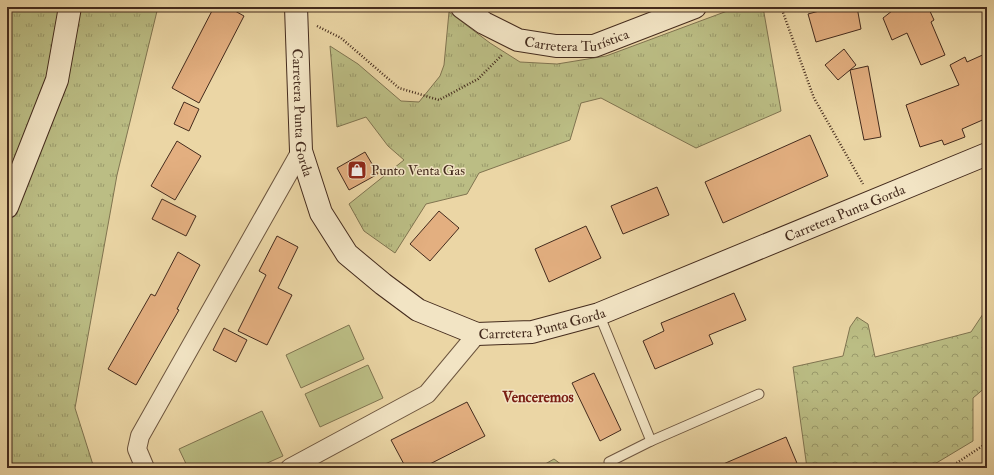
<svg xmlns="http://www.w3.org/2000/svg" width="994" height="475" font-family="'IM FELL Double Pica',serif">
<style>
.grass{fill:url(#grass-tufts);stroke:#807450}
.forest{fill:url(#forest-crowns);stroke:#807450}
.pitch{fill:#bbbd84;stroke:#807450}
.building{fill:#e3af80;stroke:#442b1d}
.lines{fill:none;stroke-linecap:round;stroke-linejoin:round}
.service-casing{stroke:#6e563f;stroke-width:11}
.minor-casing{stroke:#6e563f;stroke-width:20}
.secondary-casing{stroke:#442b1d;stroke-width:24}
.path{stroke:#442b1d;stroke-width:2.5;stroke-dasharray:1 2;stroke-linecap:butt}
.service{stroke:#f2e4c4;stroke-width:9}
.minor{stroke:#f2e4c4;stroke-width:18}
.secondary{stroke:#f2e4c4;stroke-width:22}
.labels{text-anchor:middle;stroke-width:3;stroke-linejoin:round;paint-order:stroke}
.street-label{font-size:14px;fill:#442b1d;stroke:#f2e4c4}
.poi-label{font-size:14px;fill:#442b1d;stroke:#f2e4c4;text-anchor:start}
.neighbourhood-label{font-size:15px;font-weight:bold;fill:#7a1f14;stroke:#f2e4c4}
</style>
<defs>
<pattern id="grass-tufts" width="24" height="20" patternUnits="userSpaceOnUse"><rect width="24" height="20" fill="#bbbd84"/><path d="M3 7l-1-3M5 7V3M7 7l1-3M15 17l-1-3M17 17v-4M19 17l1-3" fill="none" stroke="#9a9a6b"/></pattern>
<pattern id="forest-crowns" width="20" height="18" patternUnits="userSpaceOnUse"><rect width="20" height="18" fill="#bbbd84"/><path d="M2 6a3 3 0 1 1 6 0M12 15a3 3 0 1 1 6 0" fill="none" stroke="#9a9a6b"/></pattern>
</defs>
<rect width="100%" height="100%" fill="#ebd6a5"/>
<filter id="stains"><feTurbulence type="fractalNoise" baseFrequency=".005" numOctaves="4"/><feColorMatrix values="0 0 0 0 .2 0 0 0 0 .09 0 0 0 0 .02 0 0 0 .5 -.17"/></filter>
<radialGradient id="worn" r=".72"><stop offset=".6" stop-color="#630" stop-opacity="0"/><stop offset="1" stop-color="#630" stop-opacity=".3"/></radialGradient>
<g class="grass">
<polygon points="7,7 158,7 117,175 75,408 94,468 7,468"/>
<polygon points="738,7 763,7 781,111 696,148 601,98 581,103 570,140 479,173 467,194 426,204 395,253 364,231 349,204 404,160 388,146 366,117 337,127 330,46 358,64 401,101 419,102 440,76 444,65 449,12 490,43 520,62 557,64 606,56"/>
<polygon points="554,459 566,468 538,468"/>
</g>
<polygon class="forest" points="987,308 987,386 973,398 973,441 928,468 911,468 893,463 890,468 807,468 793,367 843,356 850,327 857,317 868,324 875,357 971,332"/>
<g class="pitch">
<polygon points="349,325 364,359 301,388 286,355"/>
<polygon points="368,365 383,398 320,427 305,394"/>
<polygon points="262,411 283,456 256,468 188,468 179,449"/>
</g>
<g class="building">
<polygon points="214,7 228,7 244,16 199,103 172,88"/>
<polygon points="834,7 857,7 861,29 816,42 808,14"/>
<polygon points="897,7 928,7 934,20 931,22 945,55 921,65 907,33 892,40 883,18"/>
<polygon points="844,49 856,65 838,80 825,65"/>
<polygon points="987,53 987,118 962,129 965,137 944,145 942,140 920,147 906,105 959,85 950,65 965,57 967,62"/>
<polygon points="868,66 881,137 864,140 850,70"/>
<polygon points="184,102 199,109 189,131 174,124"/>
<polygon points="810,135 828,176 723,223 705,182"/>
<polygon points="177,141 201,156 175,200 151,186"/>
<polygon points="365,152 378,174 349,190 337,168"/>
<polygon points="657,187 669,215 623,234 611,206"/>
<polygon points="162,199 196,216 186,236 152,219"/>
<polygon points="439,211 459,228 430,261 410,244"/>
<polygon points="586,226 601,258 549,282 535,249"/>
<polygon points="277,236 298,247 278,288 292,295 267,345 238,331 266,275 259,271"/>
<polygon points="178,252 200,265 177,309 179,310 136,385 108,369 151,294 155,296"/>
<polygon points="734,293 746,320 709,335 713,344 655,369 643,341 664,331 661,323"/>
<polygon points="224,328 247,340 236,362 213,350"/>
<polygon points="594,373 621,430 600,441 572,383"/>
<polygon points="467,402 485,436 422,468 406,468 391,440"/>
<polygon points="786,437 799,468 714,468"/>
</g>
<g class="lines">
<defs>
<g id="service">
<polyline points="599,314 651,441"/>
<polyline points="609,462 651,441 759,394"/>
</g>
<g id="minor">
<polyline points="145,468 137,449 140,436 301,151"/>
<polyline points="290,468 427,394 477,334"/>
</g>
<g id="secondary">
<path id="s1" d="M 296,7 L 301,151 L 321,213 L 347,254 L 383,284 L 418,310 L 477,334 L 532,332 L 599,314 L 987,154"/>
<path id="s2" d="M 462,7 L 484,23 L 518,40 L 556,46 L 594,46 L 695,7"/>
<polyline points="7,207 57,80 70,7"/>
</g>
</defs>
<use href="#service" class="service-casing"/>
<use href="#minor" class="minor-casing"/>
<use href="#secondary" class="secondary-casing"/>
<g class="path">
<polyline points="781,7 814,98 863,184"/>
<polyline points="317,26 341,38 399,88 439,100 478,79 502,55"/>
<polyline points="949,468 987,443"/>
</g>
<use href="#service" class="service"/>
<use href="#minor" class="minor"/>
<use href="#secondary" class="secondary"/>
</g>
<defs>
<symbol id="shop-square" viewBox="-11 -11 22 22"><rect x="-9" y="-9" width="18" height="18" rx="4" fill="#8f2418" stroke="#f2e4c4"/><path d="M-5-2.5h2.3a2.7 3.5 0 0 1 5.4 0H5L5.5 6h-11ZM-1.5-2.5h3a1.5 2.3 0 0 0-3 0Z" fill="#fff"/></symbol>
</defs>
<g fill-rule="evenodd">
<use href="#shop-square" x="346" y="159" width="22" height="22"/>
</g>
<g class="labels">
<g class="street-label">
<text dy="5" stroke="none"><textPath href="#s2" startOffset="125">Carretera Turística</textPath></text>
<text dy="5" stroke="none"><textPath href="#s1" startOffset="106">Carretera Punta Gorda</textPath></text>
<text dy="5" stroke="none"><textPath href="#s1" startOffset="802">Carretera Punta Gorda</textPath></text>
<text dy="5" stroke="none"><textPath href="#s1" startOffset="478">Carretera Punta Gorda</textPath></text>
</g>
<g class="poi-label">
<text x="371" y="175">Punto Venta Gas</text>
</g>
<g class="neighbourhood-label">
<text x="538" y="402">Venceremos</text>
</g>
</g>
<rect width="994" height="475" fill="none" stroke="#ebd6a5" stroke-width="24"/>
<rect x="8" y="8" width="978" height="459" fill="none" stroke="#442b1d" stroke-width="2"/>
<rect x="12" y="12" width="970" height="451" fill="none" stroke="#442b1d"/>
<rect width="100%" height="100%" filter="url(#stains)"/>
<rect width="100%" height="100%" fill="url(#worn)"/>
</svg>
